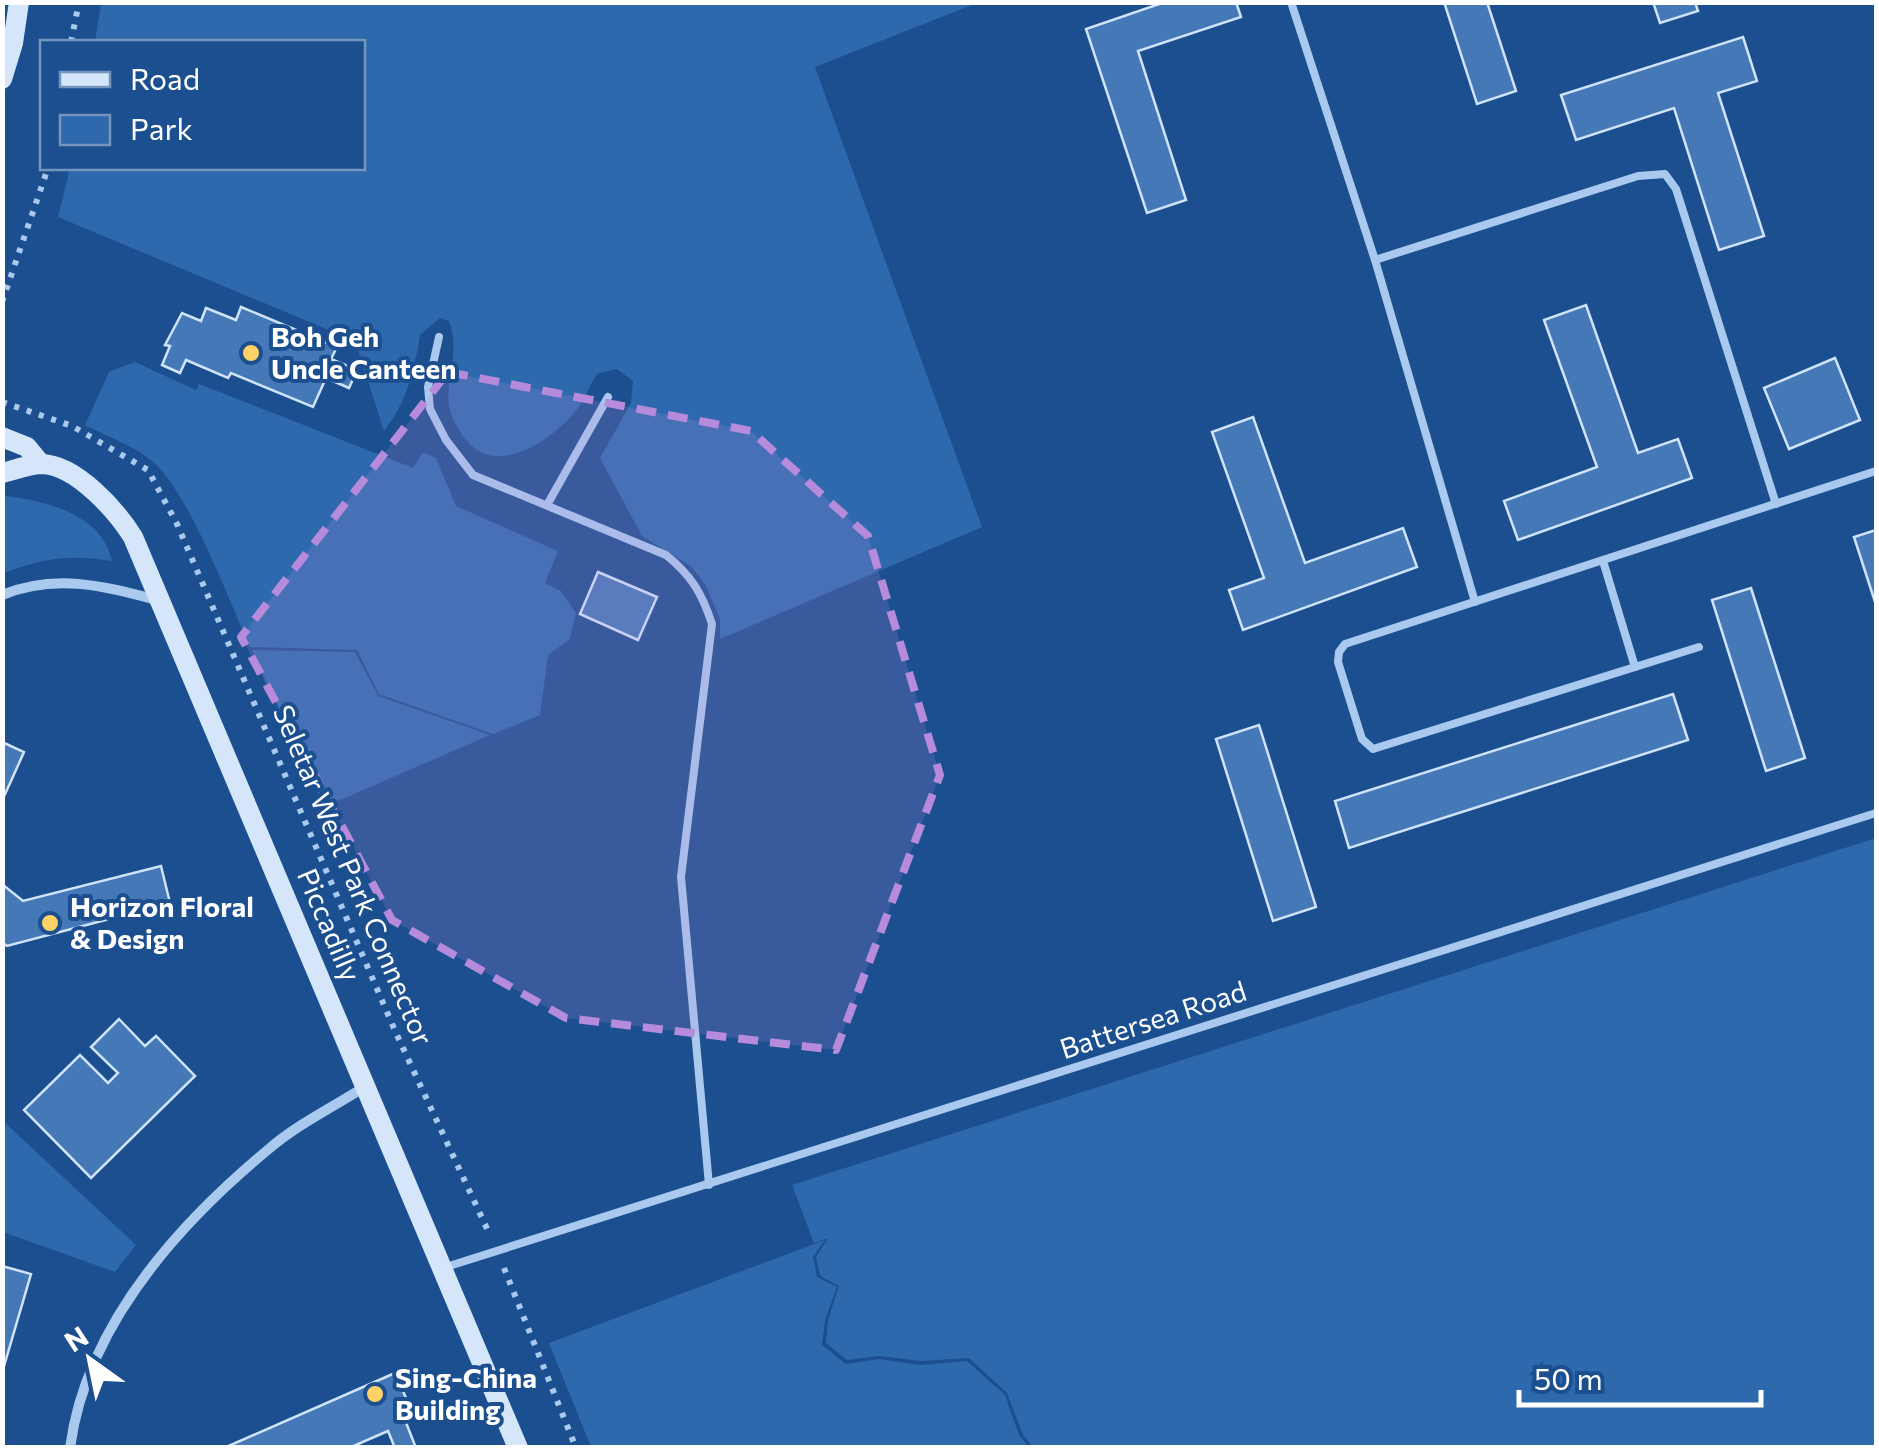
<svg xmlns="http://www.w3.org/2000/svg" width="1879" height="1450" font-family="Commissioner,sans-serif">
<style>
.green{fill:#2e69ad}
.building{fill:#4478b7;stroke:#cfe3fa;stroke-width:2.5}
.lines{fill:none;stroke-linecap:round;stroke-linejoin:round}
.path{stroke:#a9c9ee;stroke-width:6;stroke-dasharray:5 8;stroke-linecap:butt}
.lane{stroke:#a9c9ee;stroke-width:8}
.street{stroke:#a9c9ee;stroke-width:10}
.secondary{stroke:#d6e6fa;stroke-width:20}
.marked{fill:#b68bdc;fill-opacity:0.2;stroke:#b68bdc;stroke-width:8;stroke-dasharray:20 12;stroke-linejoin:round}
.poi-dot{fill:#ffd166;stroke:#1b4f8f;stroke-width:4}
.labels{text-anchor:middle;stroke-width:8;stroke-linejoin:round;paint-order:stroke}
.poi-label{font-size:28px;font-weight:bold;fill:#fff;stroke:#1b4f8f;text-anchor:start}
.street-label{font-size:28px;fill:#fff;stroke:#1b4f8f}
</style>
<rect width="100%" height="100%" fill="#1b4f8f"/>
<g class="green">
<path d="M 101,3 L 977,3 L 815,67 L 982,527 L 720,639 L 720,619 L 706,586 L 692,567 L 642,536 L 600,458 L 631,403 L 633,381 L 617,369 L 597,374 C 590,385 585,398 578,408 C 557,436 503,475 472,446 C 461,436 452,420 449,406 C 445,374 461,353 449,321 L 440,318 L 420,335 C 414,371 407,402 384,431 L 355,341 L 58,217 L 70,168 L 362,168 L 362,42 L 95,42 Z"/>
<path d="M 135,362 L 196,390 L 199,384 L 413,468 L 423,452 L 436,458 L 456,506 L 558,551 L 545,583 L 561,591 L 576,613 L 570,639 L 548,655 L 540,715 L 493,734 L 379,694 L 357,650 L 250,647 C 229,601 190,494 153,462 C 135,446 106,436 85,425 L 109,372 Z"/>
<path d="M 7,496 C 48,502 102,514 112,561 C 69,554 44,558 3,573 L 3,497 Z"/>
<polygon points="252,650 355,652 378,696 490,735 324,807"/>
<polygon points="1876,838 1876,1447 1033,1447 1023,1435 1007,1393 969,1358 921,1361 879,1356 847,1360 826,1343 828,1320 839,1286 820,1276 816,1257 828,1238 814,1243 792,1185"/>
<polygon points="2,1120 136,1245 115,1272 3,1232"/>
<polygon points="825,1240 813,1257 817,1277 837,1287 825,1320 822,1345 846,1364 879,1359 920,1365 967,1361 1005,1395 1019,1435 1029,1447 591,1447 549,1343"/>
</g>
<g class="building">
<polygon points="1165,2 1236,2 1241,17 1138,51 1186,200 1147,213 1086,29"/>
<polygon points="1444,2 1487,2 1516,91 1477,104"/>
<polygon points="1653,2 1695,2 1698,11 1660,23"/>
<polygon points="1743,37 1757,81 1718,93 1764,236 1719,250 1674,108 1576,140 1561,95"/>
<polygon points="1586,305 1638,453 1678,439 1692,478 1518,540 1504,501 1597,467 1544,320"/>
<polygon points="241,307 337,347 331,359 357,370 349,388 326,378 313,407 231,373 228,378 186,360 180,373 162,365 170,346 165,345 182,313 201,321 206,308 236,320"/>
<polygon points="1835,358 1860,420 1789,449 1764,388"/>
<polygon points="1253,417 1305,563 1403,528 1417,567 1243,630 1229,590 1264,578 1212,432"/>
<polygon points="1876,530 1876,605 1854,537"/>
<polygon points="598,572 657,597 638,640 580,614"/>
<polygon points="1751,588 1805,758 1766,771 1712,600"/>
<polygon points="1673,694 1688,740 1349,848 1335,801"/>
<polygon points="1259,725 1316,907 1273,921 1216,739"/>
<polygon points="2,742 24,752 2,801"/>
<polygon points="161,866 170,903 7,946 2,942 2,884 23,901"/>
<polygon points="119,1019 145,1046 156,1036 195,1076 91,1178 24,1110 80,1055 108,1083 118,1073 91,1047"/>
<polygon points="2,1266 31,1274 2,1373"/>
<polygon points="395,1373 414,1416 405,1420 416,1448 395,1448 388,1431 349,1448 224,1448"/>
</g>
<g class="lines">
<g class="path">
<polyline points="71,42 79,2"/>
<polyline points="2,302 48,168"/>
<polyline points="2,402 72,426 148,470 177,524 396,1033 489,1233"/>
<polyline points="504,1268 576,1448"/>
</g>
<g class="lane">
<polyline points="1291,2 1375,260 1475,602"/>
<polyline points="1375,260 1638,176 1665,174 1676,189 1776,504"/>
<path d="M 439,337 L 428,387 L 430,409 L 446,440 L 473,475 L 666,555 C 691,575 702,593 712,624 L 681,877 L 709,1185"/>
<polyline points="547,505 608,397"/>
<polyline points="1603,561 1635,667"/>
<polyline points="1699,647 1373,749 1362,739 1338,662 1339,652 1345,644 1876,471"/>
<polyline points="446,1267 1876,813"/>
</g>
<g class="street">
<path d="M 2,595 C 56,573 103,586 157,600"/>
<path d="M 70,1448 C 86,1326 178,1224 270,1148 C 298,1124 335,1106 366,1086"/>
</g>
<g class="secondary">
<polyline points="2,79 13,43 19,2"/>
<polyline points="2,437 27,447 41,464"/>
<path d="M 2,473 C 14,470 30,464 42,464 C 76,465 116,510 133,537 L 518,1448"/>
</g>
</g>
<path class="marked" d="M 448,372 L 751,431 L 868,536 L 940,775 L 836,1050 L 566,1018 L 392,920 L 241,637 Z"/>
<g class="poi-dot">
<circle cx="251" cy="353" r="10"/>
<circle cx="50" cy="923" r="10"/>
<circle cx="375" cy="1394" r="10"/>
</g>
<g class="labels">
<g class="poi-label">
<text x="271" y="347">Boh Geh<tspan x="271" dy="32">Uncle Canteen</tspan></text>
<text x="70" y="917">Horizon Floral<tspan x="70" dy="32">&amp; Design</tspan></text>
<text x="395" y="1388">Sing-China<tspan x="395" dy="32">Building</tspan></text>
</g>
<g class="street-label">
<text transform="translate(353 875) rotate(67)" y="10">Seletar West Park Connector</text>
<text transform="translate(329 925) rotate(67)" y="10">Piccadilly</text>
<text transform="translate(1153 1020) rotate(-18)" y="10">Battersea Road</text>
</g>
</g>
<rect width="1879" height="1450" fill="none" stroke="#ffffff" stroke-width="10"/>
<rect x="40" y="40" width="325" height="130" fill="#1b4f8f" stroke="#7695bc" stroke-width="2.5"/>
<rect x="60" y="72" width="50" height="15" fill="#d6e6fa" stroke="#7695bc" stroke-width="2.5"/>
<text x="130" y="90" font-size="30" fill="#ffffff">Road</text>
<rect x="60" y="115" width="50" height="30" fill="#2e69ad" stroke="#7695bc" stroke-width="2.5"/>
<text x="130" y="140" font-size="30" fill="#ffffff">Park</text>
<g transform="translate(90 1360) rotate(327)" stroke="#1b4f8f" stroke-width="8" paint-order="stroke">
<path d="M0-8L18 38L0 25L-18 38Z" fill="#ffffff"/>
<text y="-15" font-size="28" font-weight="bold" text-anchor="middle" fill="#ffffff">N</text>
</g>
<path d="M1519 1390v15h242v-15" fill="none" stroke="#ffffff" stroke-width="5"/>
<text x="1534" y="1390" font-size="30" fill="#ffffff" stroke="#1b4f8f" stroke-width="8" paint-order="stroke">50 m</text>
</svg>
